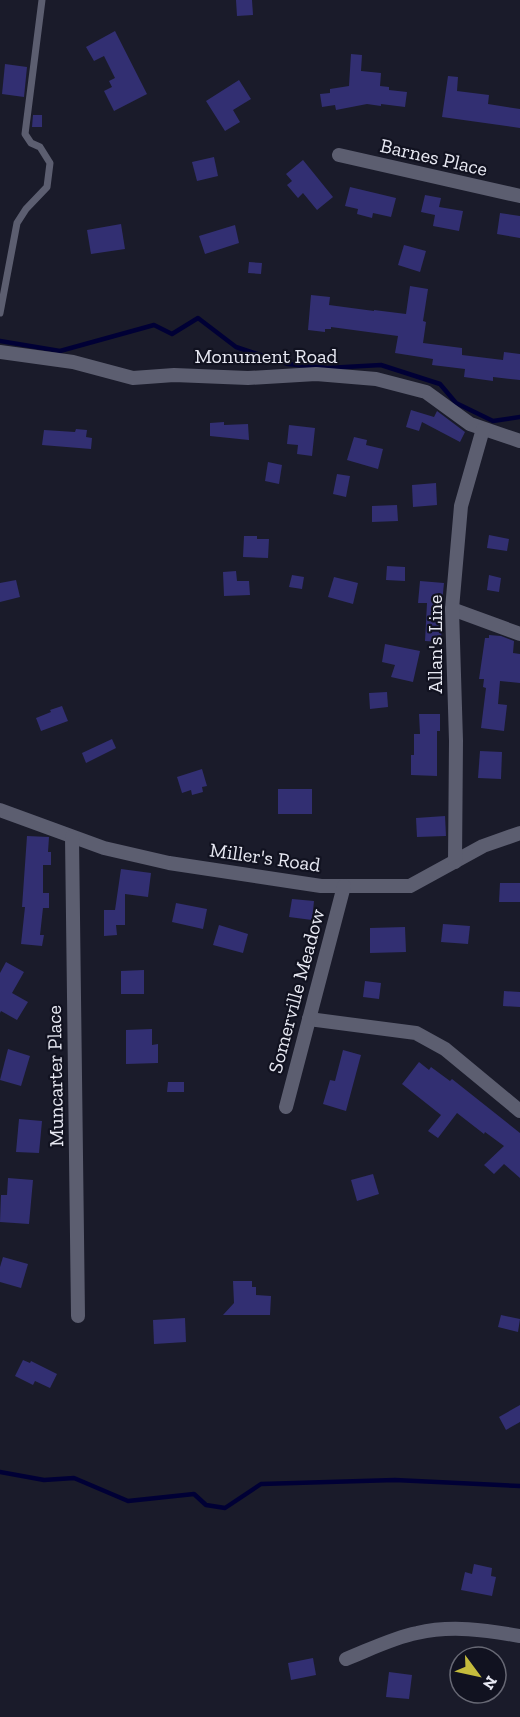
<svg xmlns="http://www.w3.org/2000/svg" width="520" height="1717" font-family="'Zilla Slab',serif">
<style>
.lines{fill:none;stroke-linecap:round;stroke-linejoin:round}
.stream{stroke:#000035;stroke-width:4.5}
.building{fill:#322f72}
.service{stroke:#5c5e70;stroke-width:7}
.minor{stroke:#5c5e70;stroke-width:14}
.labels{text-anchor:middle;stroke-width:4.5;stroke-linejoin:round;paint-order:stroke}
.street-label{font-size:20px;fill:#e7e8f2;stroke:#111220}
</style>
<rect width="100%" height="100%" fill="#1a1b2a"/>
<g class="lines">
<g class="stream">
<polyline points="0,341 60,351 154,325 172,334 198,318 236,347 288,364 327,368 381,365 440,384 456,403 493,421 520,417"/>
<polyline points="0,1472 44,1480 74,1478 128,1501 194,1494 206,1505 225,1508 261,1484 395,1480 520,1486"/>
</g>
</g>
<g class="building">
<polygon points="236,0 252,0 253,15 237,16"/>
<polygon points="115,31 147,94 114,111 104,91 112,87 109,81 115,78 104,56 94,61 86,47"/>
<polygon points="351,54 362,55 361,71 381,73 380,86 389,87 389,90 407,92 405,107 381,104 381,106 367,104 336,110 335,105 322,107 320,94 330,93 330,89 349,86"/>
<polygon points="5,64 27,67 24,97 2,94"/>
<polygon points="448,76 458,77 457,91 489,95 488,104 520,109 520,128 442,117"/>
<polygon points="239,80 251,99 233,110 240,122 225,131 206,101"/>
<polygon points="33,115 42,115 42,127 32,127"/>
<polygon points="214,157 218,176 197,181 192,162"/>
<polygon points="303,160 333,197 317,210 303,193 298,198 287,185 292,181 286,174"/>
<polygon points="350,187 396,198 391,217 373,213 372,218 357,214 358,209 345,206"/>
<polygon points="425,195 441,198 439,207 463,211 459,231 433,226 435,215 421,212"/>
<polygon points="500,213 520,216 520,238 497,234"/>
<polygon points="121,224 125,249 91,254 87,230"/>
<polygon points="235,225 239,243 205,254 199,236"/>
<polygon points="404,245 426,251 420,272 398,265"/>
<polygon points="249,262 262,263 261,274 248,273"/>
<polygon points="410,286 428,289 423,321 426,322 423,343 462,348 462,355 503,360 504,352 520,354 520,380 493,377 493,381 464,377 465,369 432,365 433,359 395,353 398,336 331,327 331,329 325,329 325,332 308,330 311,295 330,297 329,305 374,311 374,310 406,314"/>
<polygon points="411,410 434,417 437,411 465,432 460,442 422,422 419,431 406,427"/>
<polygon points="224,422 224,425 248,424 249,440 210,436 210,423"/>
<polygon points="289,425 315,428 312,456 297,454 298,445 287,444"/>
<polygon points="76,429 87,430 86,437 92,438 91,449 42,445 44,430 75,432"/>
<polygon points="354,437 367,440 366,445 383,449 378,469 347,460"/>
<polygon points="268,462 282,465 279,484 265,481"/>
<polygon points="337,474 350,476 346,497 333,494"/>
<polygon points="436,483 437,505 413,507 412,485"/>
<polygon points="397,505 398,521 372,522 372,506"/>
<polygon points="489,535 509,539 507,551 487,548"/>
<polygon points="244,536 257,536 257,539 269,539 268,558 243,557"/>
<polygon points="387,566 405,567 405,581 386,580"/>
<polygon points="236,571 237,581 249,581 250,595 224,596 223,572"/>
<polygon points="292,575 304,577 302,589 289,587"/>
<polygon points="489,575 501,578 499,592 487,590"/>
<polygon points="334,577 358,583 353,604 328,597"/>
<polygon points="16,580 20,597 0,602 0,583"/>
<polygon points="420,581 444,583 440,622 442,623 441,642 425,641 427,603 418,603"/>
<polygon points="489,635 501,636 514,641 513,653 520,654 520,683 500,681 498,704 507,705 504,731 481,728 486,688 483,687 484,679 479,679 485,638 489,638"/>
<polygon points="385,644 420,651 413,682 391,677 395,665 382,662"/>
<polygon points="387,692 388,707 370,709 369,693"/>
<polygon points="62,706 68,721 41,731 36,718 51,712 50,710"/>
<polygon points="419,714 440,714 440,731 437,731 437,776 411,775 411,755 414,755 414,734 420,734"/>
<polygon points="112,739 116,748 86,763 82,753"/>
<polygon points="480,751 502,752 501,779 478,778"/>
<polygon points="202,769 207,786 202,787 203,792 192,795 191,790 182,793 177,777"/>
<rect x="278" y="789" width="34" height="25"/>
<polygon points="445,816 446,836 417,837 416,818"/>
<polygon points="27,836 49,837 48,852 51,852 51,865 43,865 43,893 49,893 49,908 43,908 40,935 44,935 42,946 21,944 25,907 22,907"/>
<polygon points="121,869 151,873 148,897 125,894 125,925 116,925 117,935 104,936 104,910 115,910"/>
<polygon points="500,883 520,883 520,902 499,902"/>
<polygon points="292,899 314,901 312,920 289,917"/>
<polygon points="176,903 207,909 203,929 172,922"/>
<polygon points="443,924 470,926 468,944 441,942"/>
<polygon points="219,925 248,934 243,953 213,945"/>
<polygon points="405,927 406,952 370,953 370,928"/>
<polygon points="6,962 24,972 12,993 28,1002 17,1020 1,1011 0,1013 0,973"/>
<polygon points="144,970 144,994 121,994 121,971"/>
<polygon points="365,981 381,983 379,999 363,997"/>
<polygon points="504,991 520,992 520,1007 503,1006"/>
<polygon points="152,1029 152,1045 158,1044 158,1063 126,1064 126,1030"/>
<polygon points="8,1049 30,1056 21,1086 0,1080"/>
<polygon points="343,1050 361,1055 346,1111 323,1104 330,1080 335,1081"/>
<polygon points="419,1062 429,1070 431,1067 450,1081 452,1079 520,1133 520,1178 504,1164 494,1174 484,1165 504,1146 485,1132 484,1134 457,1113 438,1138 428,1131 441,1115 402,1084"/>
<polygon points="168,1082 184,1082 184,1092 167,1092"/>
<polygon points="19,1119 42,1121 39,1153 16,1152"/>
<polygon points="373,1174 379,1194 357,1201 351,1180"/>
<polygon points="8,1178 33,1180 29,1224 0,1222 1,1195 7,1195"/>
<polygon points="3,1257 28,1264 21,1288 0,1282 0,1267"/>
<polygon points="233,1281 252,1281 252,1287 256,1287 256,1295 271,1296 270,1315 223,1315 234,1303"/>
<polygon points="501,1315 520,1319 518,1332 498,1327"/>
<polygon points="185,1318 186,1342 154,1344 153,1320"/>
<polygon points="23,1360 30,1363 31,1361 57,1374 50,1388 35,1381 33,1385 15,1376"/>
<polygon points="520,1405 520,1422 506,1430 499,1417"/>
<polygon points="474,1564 492,1568 491,1576 496,1577 492,1596 461,1590 465,1572 472,1574"/>
<polygon points="313,1658 316,1675 291,1680 288,1663"/>
<polygon points="389,1672 412,1675 409,1699 386,1697"/>
</g>
<g class="lines">
<polyline class="service" points="0,313 17,223 26,209 47,187 50,163 40,147 31,143 25,134 42,0"/>
<g class="minor">
<polyline points="339,155 520,196"/>
<polyline points="0,352 73,362 133,378 174,375 248,378 316,374 376,379 426,392 470,424 520,441"/>
<polyline points="452,609 520,634"/>
<polyline points="0,810 104,848 169,863 321,886 410,886 483,846 520,833"/>
<polyline points="72,837 78,1316"/>
<polyline points="455,862 456,741 452,609 461,506 483,429"/>
<polyline points="309,1019 416,1033 445,1049 520,1111"/>
<polyline points="286,1107 344,886"/>
<path d="M 346,1659 C 369,1650 392,1638 417,1633 C 451,1625 486,1630 520,1636"/>
</g>
</g>
<g class="labels">
<g class="street-label">
<text transform="translate(434 157) rotate(13)" y="7">Barnes Place</text>
<text x="266" y="363">Monument Road</text>
<text transform="translate(435 644) rotate(-90)" y="7">Allan's Line</text>
<text transform="translate(265 857) rotate(8)" y="7">Miller's Road</text>
<text transform="translate(296 991) rotate(-75)" y="7">Somerville Meadow</text>
<text transform="translate(55 1076) rotate(-91)" y="7">Muncarter Place</text>
</g>
</g>
<g transform="translate(478 1675) rotate(123)"><circle r="28" fill="#111220" stroke="#676874" stroke-width="1.5"/>
<path d="M0-4.5L10 22L0 15L-10 22Z" fill="#c5bc3d"/>
<text y="-9" font-size="16" font-weight="bold" text-anchor="middle" fill="#e7e8f2">N</text>
</g>
</svg>
